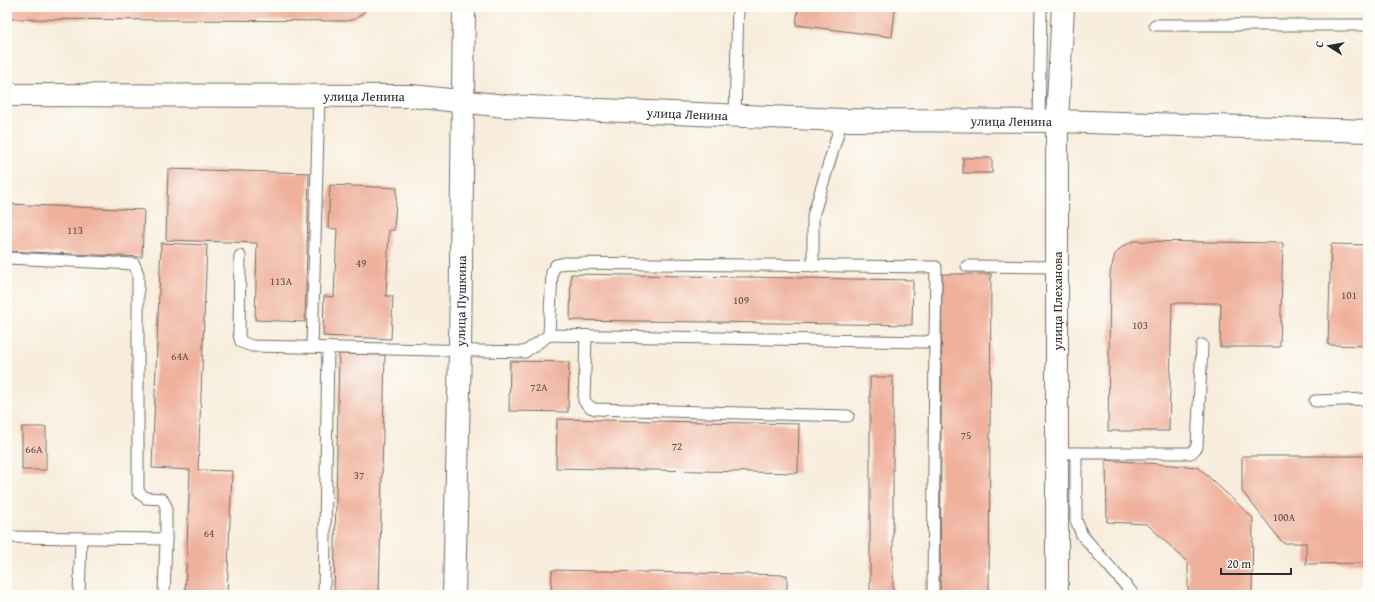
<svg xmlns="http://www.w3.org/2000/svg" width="1375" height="602" font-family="'Gentium Book Plus',serif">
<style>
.building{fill:#efb19b}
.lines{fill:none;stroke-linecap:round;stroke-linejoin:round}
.service-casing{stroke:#736f69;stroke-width:13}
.minor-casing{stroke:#736f69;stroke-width:24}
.secondary-casing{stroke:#736f69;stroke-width:24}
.service{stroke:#fff;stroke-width:11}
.minor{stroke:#fff;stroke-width:22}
.secondary{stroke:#fff;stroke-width:22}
.labels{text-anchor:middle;stroke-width:4;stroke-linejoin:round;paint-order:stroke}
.number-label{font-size:11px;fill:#5c4c47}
.street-label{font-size:13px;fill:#2b2b2b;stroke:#fdfcf7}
</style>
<rect width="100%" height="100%" fill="#fdfcf7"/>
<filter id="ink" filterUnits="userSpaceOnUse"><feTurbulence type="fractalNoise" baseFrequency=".025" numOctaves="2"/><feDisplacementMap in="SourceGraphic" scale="8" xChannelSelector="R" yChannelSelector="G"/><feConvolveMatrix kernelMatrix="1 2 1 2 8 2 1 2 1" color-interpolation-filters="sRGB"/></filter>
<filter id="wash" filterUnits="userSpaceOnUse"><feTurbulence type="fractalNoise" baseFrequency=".012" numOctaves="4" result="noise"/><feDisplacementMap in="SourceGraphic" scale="16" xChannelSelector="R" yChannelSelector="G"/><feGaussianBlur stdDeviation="0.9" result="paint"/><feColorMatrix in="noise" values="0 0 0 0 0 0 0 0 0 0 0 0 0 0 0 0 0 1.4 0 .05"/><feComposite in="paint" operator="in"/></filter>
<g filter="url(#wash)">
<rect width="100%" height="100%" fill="#f8eddc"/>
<g id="blocks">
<g class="building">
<polygon points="7,7 367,7 363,13 355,19 346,21 7,19"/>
<polygon points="798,7 882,7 895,9 892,37 796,25"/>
<rect x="963" y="158" width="29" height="15"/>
<polygon points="168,169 309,173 305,322 255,320 257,243 166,240"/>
<polygon points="330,185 397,188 394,230 389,230 386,296 393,296 391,339 323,336 324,296 334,297 337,229 328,228"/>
<polygon points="7,204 144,210 142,257 7,251"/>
<polygon points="1133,241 1283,243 1280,347 1220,347 1221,303 1172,303 1169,431 1108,431 1110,273 1115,254 1122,247"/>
<polygon points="161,243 207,245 198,470 232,471 227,595 185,595 190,470 152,468"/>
<polygon points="1331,244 1368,245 1368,346 1328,345"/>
<polygon points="571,274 913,280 912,325 570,320"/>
<polygon points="942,274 991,274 989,595 940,595"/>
<polygon points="339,354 385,355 379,595 334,595"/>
<polygon points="510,361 569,362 568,412 509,411"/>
<rect x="870" y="377" width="23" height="216"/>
<polygon points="557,419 799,424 798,473 556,468"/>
<rect x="22" y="427" width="24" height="43"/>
<polygon points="1242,456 1368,456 1368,563 1306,564 1306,543 1283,543 1242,491"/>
<polygon points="1106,460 1198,467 1253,518 1252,595 1188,595 1188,563 1147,524 1107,522"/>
<polygon points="552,570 787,575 787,595 551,595"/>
</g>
</g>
</g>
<g filter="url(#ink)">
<use href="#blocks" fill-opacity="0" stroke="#736f69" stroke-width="1"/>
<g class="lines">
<defs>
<g id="service">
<polyline points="1155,25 1368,25"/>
<polyline points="735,115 738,7"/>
<polyline points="1039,122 1041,7"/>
<polyline points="240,256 239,335 241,342 252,346 525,352 549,335 925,342 932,340 935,335 936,267 565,263 556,265 552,272 549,335"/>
<polyline points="7,258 134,264 138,274 138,492 146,498 162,499 166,506 166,539 7,537"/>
<polyline points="813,266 813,216 842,120"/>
<polyline points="967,266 1057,267"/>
<polyline points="586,336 584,401 590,407 595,409 848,416"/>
<polyline points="312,347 319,96"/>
<polyline points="1315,401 1368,399"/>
<polyline points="1069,453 1076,453 1076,520 1082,535 1134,595"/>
<polyline points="1076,453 1191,453 1197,447 1202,345"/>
<polyline points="79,595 81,538"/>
<polyline points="164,595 166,539"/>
<polyline points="324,595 328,347"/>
<polyline points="933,595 935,335"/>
</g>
<polyline id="minor" points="1057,595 1057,121 1063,7"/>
<g id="secondary">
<path id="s1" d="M 7,95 L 412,96 L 505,106 L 842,120 L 1057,121 L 1368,131"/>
<path id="s2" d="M 454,595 L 460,350 L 464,7"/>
</g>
</defs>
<use href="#service" class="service-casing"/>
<use href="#minor" class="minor-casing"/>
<use href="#secondary" class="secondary-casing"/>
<use href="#service" class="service"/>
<use href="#minor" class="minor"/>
<use href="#secondary" class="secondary"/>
</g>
</g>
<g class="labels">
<g class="number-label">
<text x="75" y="234">113</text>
<text x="361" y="267">49</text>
<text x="281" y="285">113А</text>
<text x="1349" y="299">101</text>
<text x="741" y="304">109</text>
<text x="1140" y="329">103</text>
<text x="180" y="360">64А</text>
<text x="539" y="391">72А</text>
<text x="966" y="439">75</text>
<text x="677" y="450">72</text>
<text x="34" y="453">66А</text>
<text x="359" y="479">37</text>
<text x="1284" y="521">100А</text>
<text x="209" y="537">64</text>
</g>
<g class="street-label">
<text dy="5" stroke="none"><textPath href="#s1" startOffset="357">улица Ленина</textPath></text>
<text dy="5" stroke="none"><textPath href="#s1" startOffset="681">улица Ленина</textPath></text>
<text dy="5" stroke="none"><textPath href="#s1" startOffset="1005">улица Ленина</textPath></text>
<text dy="5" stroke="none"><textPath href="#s2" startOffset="294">улица Пушкина</textPath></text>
<text transform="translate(1057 301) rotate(-90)" y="5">улица Плеханова</text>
</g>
</g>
<rect width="1375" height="602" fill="none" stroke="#fdfcf7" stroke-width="24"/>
<g transform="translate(1329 46) rotate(281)" stroke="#fdfcf7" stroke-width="3" paint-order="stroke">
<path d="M0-3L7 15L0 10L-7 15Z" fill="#2b2b2b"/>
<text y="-6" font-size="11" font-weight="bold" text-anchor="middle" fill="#2b2b2b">С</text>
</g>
<path d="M1221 568v6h70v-6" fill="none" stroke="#2b2b2b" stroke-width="2"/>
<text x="1227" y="568" font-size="12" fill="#2b2b2b" stroke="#fdfcf7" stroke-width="3" paint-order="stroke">20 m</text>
</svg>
